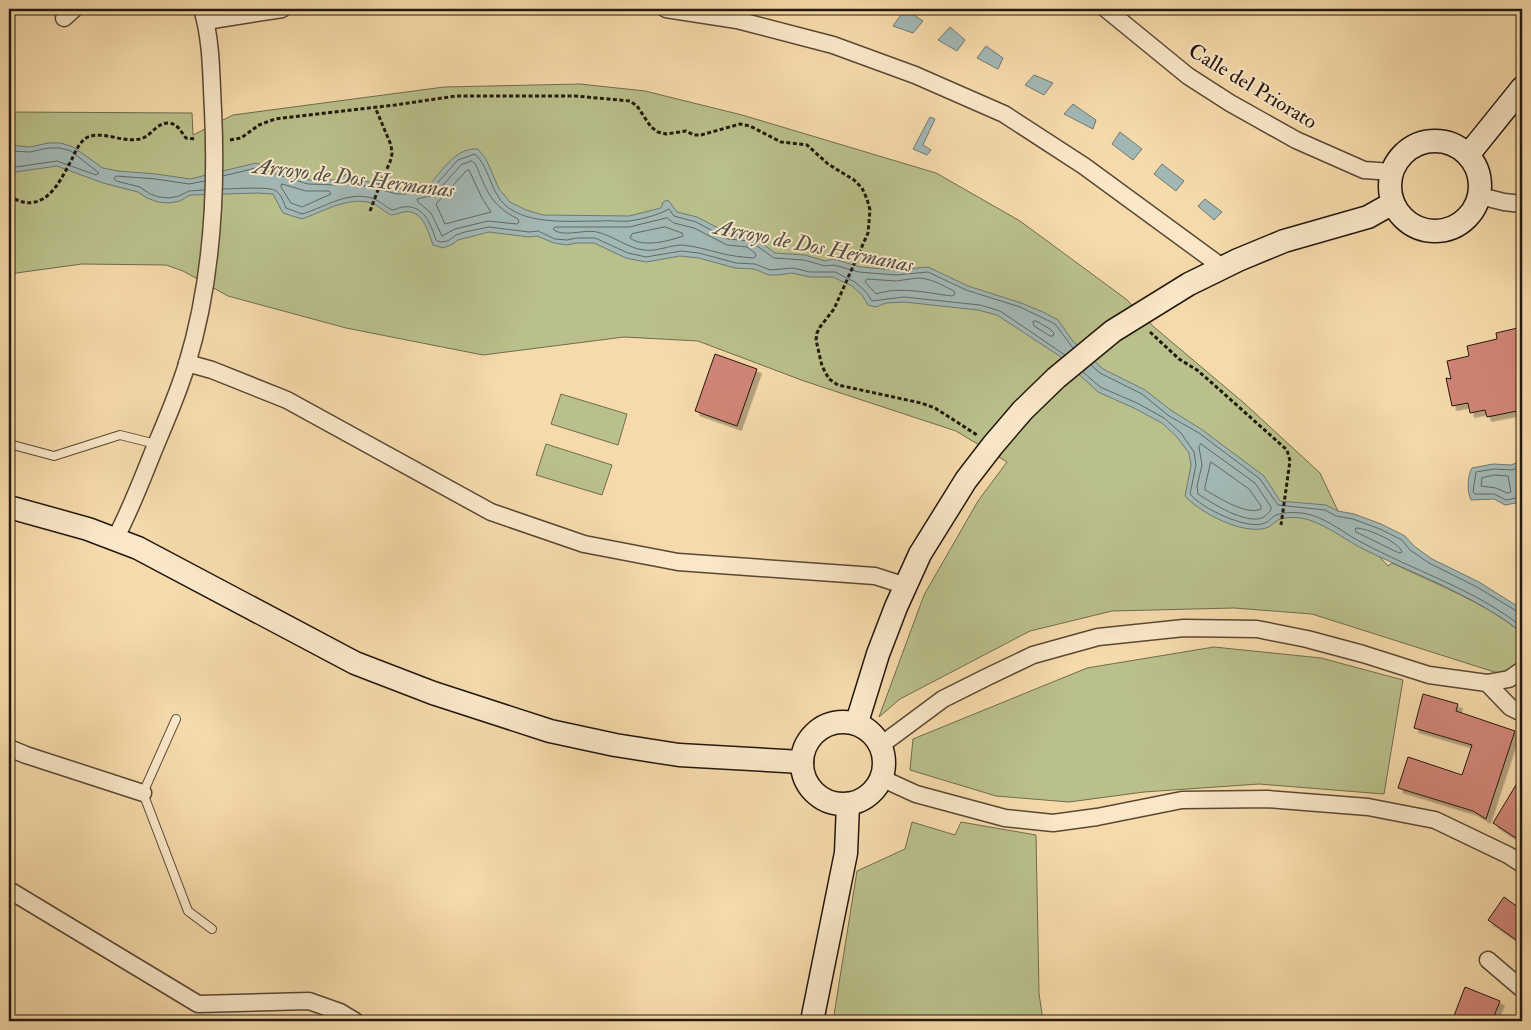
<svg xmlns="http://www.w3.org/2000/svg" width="1531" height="1030" font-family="'IM FELL Double Pica',serif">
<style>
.green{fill:#bac08b;stroke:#6e6c4c}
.water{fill:#a2b8b5;stroke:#6f7872}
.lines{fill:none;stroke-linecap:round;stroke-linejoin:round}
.shore{stroke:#626861;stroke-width:1}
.building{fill:#d18677;stroke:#23180d;filter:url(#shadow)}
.lane-casing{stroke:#584834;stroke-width:10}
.street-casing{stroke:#584834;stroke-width:19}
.secondary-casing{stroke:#23180d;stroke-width:25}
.path{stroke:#23180d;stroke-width:3;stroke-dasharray:4 2.5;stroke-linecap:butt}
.lane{stroke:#f9e7c8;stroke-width:8}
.street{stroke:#f9e7c8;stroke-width:16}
.secondary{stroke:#f9e7c8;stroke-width:22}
.labels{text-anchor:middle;stroke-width:4;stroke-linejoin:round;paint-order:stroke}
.street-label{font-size:21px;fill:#23180d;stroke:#f9e7c8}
.water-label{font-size:22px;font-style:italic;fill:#4f5048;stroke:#f9e7c8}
</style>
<defs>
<filter id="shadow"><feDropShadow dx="4.5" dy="4.5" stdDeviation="0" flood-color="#0004"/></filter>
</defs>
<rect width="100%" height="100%" fill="#f6daab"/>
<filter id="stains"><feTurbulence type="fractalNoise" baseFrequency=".004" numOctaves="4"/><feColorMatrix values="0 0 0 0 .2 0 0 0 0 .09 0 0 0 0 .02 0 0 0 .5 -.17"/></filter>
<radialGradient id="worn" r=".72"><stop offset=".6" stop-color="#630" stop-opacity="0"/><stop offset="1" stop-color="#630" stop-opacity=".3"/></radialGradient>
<g class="green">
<path d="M 580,84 L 645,91 L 742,115 L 936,173 L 1020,221 L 1126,299 L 1154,327 L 1244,403 L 1320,473 L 1338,511 L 1388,566 L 1392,563 C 1436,584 1484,602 1522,633 L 1522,661 L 1504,675 L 1312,614 L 1234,608 L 1112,611 L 1030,631 L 900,699 L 879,717 L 924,595 L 978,501 L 1007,462 L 956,431 L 804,381 L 698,341 L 624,337 L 483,355 L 346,328 L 228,296 L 183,271 L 166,265 L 82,264 L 9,274 L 9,112 L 192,113 L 193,135 L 233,115 L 444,87 Z"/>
<polygon points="561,394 627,414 618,445 551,424"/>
<polygon points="546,444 612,465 602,495 536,475"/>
<polygon points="1214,647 1321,658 1403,680 1384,794 1259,784 1144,792 1069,802 996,796 910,770 913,739 1087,668"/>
<polygon points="912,822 955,835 961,822 1036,835 1039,993 1043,1021 833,1021 857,871 905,849"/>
</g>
<g class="water">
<polygon points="905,9 923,21 913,33 893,26"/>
<polygon points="950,27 965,40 957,51 938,40"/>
<polygon points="986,46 1003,58 998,69 977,58"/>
<polygon points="1034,75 1053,83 1044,95 1025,85"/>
<polygon points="1073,104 1096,120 1093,129 1064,114"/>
<polygon points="930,117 935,119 923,145 931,150 927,155 913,149"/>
<polygon points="1120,132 1142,149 1133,160 1112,144"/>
<path d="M 48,143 L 61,143 L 73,147 L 103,168 L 118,171 L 156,174 L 190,179 L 256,163 L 309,180 L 335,180 L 341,179 L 346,174 L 354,181 C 372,179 387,189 405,189 L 410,185 L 427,187 C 442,172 455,147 478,149 L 486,159 L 499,189 L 510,202 L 526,210 L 543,215 L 629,216 L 661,208 L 663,202 L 668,200 L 677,212 L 697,217 L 730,234 L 752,236 L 775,253 L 805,255 L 825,261 L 834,259 L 860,267 L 896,270 L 928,267 L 968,286 L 1021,303 L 1043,312 L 1058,320 L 1072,340 L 1103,369 L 1145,390 L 1172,411 L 1201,429 L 1264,476 L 1280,501 L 1326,505 L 1338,511 L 1354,514 L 1381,524 L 1405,536 L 1414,546 L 1432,559 L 1479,582 L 1522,609 L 1522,633 C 1480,598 1415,574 1365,550 C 1347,541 1331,528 1312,521 C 1302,517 1288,516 1278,520 C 1274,522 1271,527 1266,528 C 1243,535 1200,513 1185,496 L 1191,465 L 1189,453 L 1177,437 L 1162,423 L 1134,408 L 1098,392 L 1058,355 L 997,315 L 978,310 L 904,302 L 886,303 L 876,307 L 868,305 L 862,295 L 852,286 L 833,277 L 810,277 L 792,273 L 779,275 L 769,275 L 754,269 L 735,268 L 699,258 L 680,256 L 646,262 L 626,258 L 594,243 L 576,243 L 567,245 L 554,243 L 537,236 L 529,237 L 489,232 L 458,240 L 451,245 L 443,248 L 433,245 C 428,231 422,208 403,212 C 399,213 396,215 391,215 C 383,211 376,203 367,202 C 345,198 322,212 302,219 L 283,213 L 273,194 L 257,193 L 190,195 L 180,201 L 169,203 L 158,202 L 147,198 L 138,192 L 103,183 L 57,166 L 9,173 L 9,145 L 30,147 Z"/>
<polygon points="1162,164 1184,181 1176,191 1154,174"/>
<polygon points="1205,199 1222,212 1214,220 1198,206"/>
<path d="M 1522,461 L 1522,475 L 1520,480 L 1522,505 L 1516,503 L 1505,505 L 1494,499 L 1471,500 C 1467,492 1467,477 1472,468 L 1493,464 L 1511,465 Z"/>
</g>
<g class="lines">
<g class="shore">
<polyline points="9,151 30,152 48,148 60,148 71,151 99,173 96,175 57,161 9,168"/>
<path d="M 472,161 L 476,165 C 487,192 491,205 518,219 L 519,222 L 517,224 L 488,221 L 455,229 L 442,236 L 431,213 L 418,202 L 417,199 L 434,195 L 461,165 Z"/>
<polygon points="469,170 482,198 491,212 445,224 436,204 466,171"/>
<path d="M 223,176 L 256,168 L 308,184 L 336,185 L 347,181 L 353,185 L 367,186 L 397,194 L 406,194 L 411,191 L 430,191 L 458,160 L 475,154 C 490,168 490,192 506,206 C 529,225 571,221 599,221 C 609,220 619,222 629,221 C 643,219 658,215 669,209 L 674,216 L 696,222 L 728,239 L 750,241 L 774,258 L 804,260 L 825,266 L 834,265 L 859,272 L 896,275 L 928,272 L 966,290 L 1020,307 L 1041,317 L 1055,324 L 1073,348"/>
<polygon points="282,184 306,191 329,191 331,194 302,207 291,203 281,187"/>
<path d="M 223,189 C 233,189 270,186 276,191 C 281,194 284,203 286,208 L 302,214 C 323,208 344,193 367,197 C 377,198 384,206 392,210 C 396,210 399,207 403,207 C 424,204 431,225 436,240 L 440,242 L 448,241 L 456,235 L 465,232 L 489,227 L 529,232 L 538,231 L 555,239 L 567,240 L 576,238 L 595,238 L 628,253 L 646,257 L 681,251 L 699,253 L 736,263 L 755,264 L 770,270 L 793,268 L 810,272 L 835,272 L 855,282 L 866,292 L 872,301 L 904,297 L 980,305 L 1000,311 L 1065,355"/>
<polyline points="204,190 189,191 179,196 169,198 159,197 150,194 140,187 116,181 114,179 116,176 156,179 189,184 205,181"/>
<path d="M 667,218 L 674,223 L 694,228 L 727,245 L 747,247 L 755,253 L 756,256 L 754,258 C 742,257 731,256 720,253 C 707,250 695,246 682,245 C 669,245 657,252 644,250 C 627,248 614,236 597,232 C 584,229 562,238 553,229 L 555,227 L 629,227 Z"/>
<path d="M 665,227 L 682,233 L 683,236 C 669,241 643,248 630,238 L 632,234 Z"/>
<path d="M 917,278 C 931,278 942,285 954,291 L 955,294 L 952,296 C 927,293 900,286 876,294 L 865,282 L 867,279 L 896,281 Z"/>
<polygon points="1036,321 1050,329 1054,333 1053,336 1050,336 1034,326 1033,322"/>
<polyline points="1091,365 1100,373 1142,394 1169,416 1199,433 1260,479 1278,505 1325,510 1336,516 1353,519 1380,529 1402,540 1410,550 1429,563 1477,587 1518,612 1522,613"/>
<path d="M 1083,372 L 1100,387 L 1137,403 L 1164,418 L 1181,433 L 1194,452 L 1196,465 L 1190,494 C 1201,508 1248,531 1265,523 C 1269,522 1271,518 1274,516 C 1284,511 1301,512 1311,515 C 1329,520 1345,534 1361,542 C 1414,571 1475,589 1522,627"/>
<path d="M 1201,444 L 1255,483 L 1271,507 L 1271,510 C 1268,513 1265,517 1262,518 C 1244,524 1212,503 1198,494 L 1197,486 L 1202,465 L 1199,447 Z"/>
<path d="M 1211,462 L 1249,489 L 1261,506 L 1261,509 C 1246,516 1218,497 1205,490 L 1205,487 Z"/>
<polyline points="1522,467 1512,470 1494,469 1476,472 1473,492 1475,494 1494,494 1506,500 1516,498 1522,500"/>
<polygon points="1495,475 1508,476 1511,492 1507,493 1496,488 1481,486 1482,478"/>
<path d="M 1356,528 C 1367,528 1399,542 1402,552 L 1399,553 L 1356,532 Z"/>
</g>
</g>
<g class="building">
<polygon points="1522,327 1522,410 1487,417 1485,410 1470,413 1468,403 1452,406 1446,378 1451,379 1447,361 1469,356 1467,346 1497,339 1496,333"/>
<polygon points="715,354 757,369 737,426 695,411"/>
<polygon points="1423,694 1458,704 1456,711 1515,731 1486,819 1473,811 1398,788 1408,757 1462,775 1472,745 1414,728"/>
<polygon points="1522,775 1522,842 1493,823"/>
<polygon points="1504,897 1522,910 1522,944 1488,920"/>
<polygon points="1465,987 1500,1001 1492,1021 1452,1021"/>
</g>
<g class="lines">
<defs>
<g id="lane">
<polyline points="9,444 54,456 120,435 156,444"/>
<polyline points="176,719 143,793 188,911 212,929"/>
</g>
<g id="street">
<polyline points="666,9 737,20 833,45 915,75 1004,114 1084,166 1222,267"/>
<polyline points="1106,9 1188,76 1230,103 1296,140 1364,170 1392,172"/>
<polyline points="64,18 74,9"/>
<polyline points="206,21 282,9"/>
<polyline points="1480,196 1504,202 1522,204"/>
<polyline points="187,363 212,370 287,400 491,512 584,544 678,562 875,576 906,586"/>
<path d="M 115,539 C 130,511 141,482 153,452 C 165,423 178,394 187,364 C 212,282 217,195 213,110 C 211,77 212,41 202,9"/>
<polyline points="1487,683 1510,707 1522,713"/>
<polyline points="881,745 943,699 987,677 1033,655 1098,637 1184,628 1257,629 1307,639 1363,654 1429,675 1487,683 1509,679 1522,670"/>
<polyline points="9,748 26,755 143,793"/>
<polyline points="881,778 916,794 1005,818 1053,823 1097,817 1182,800 1267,799 1368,807 1435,820 1508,855 1522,864"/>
<polyline points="9,890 198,1004 309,1001 340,1012 355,1021"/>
<polyline points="1488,960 1522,989"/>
</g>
<g id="secondary">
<circle cx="1435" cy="186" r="45"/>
<polyline points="1468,155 1522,88"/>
<polyline points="9,507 88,529 138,548 355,663 433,693 550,731 615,745 679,755 802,762"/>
<circle cx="843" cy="763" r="41"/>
<polyline points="857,722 878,654 896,607 920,554 966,480 993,445 1023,410 1056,378 1113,331 1189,284 1238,260 1284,241 1368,217 1393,203"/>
<polyline points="812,1021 846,853 848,804"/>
</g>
</defs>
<use href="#lane" class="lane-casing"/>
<use href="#street" class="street-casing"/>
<use href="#secondary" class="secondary-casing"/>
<g class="path">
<polyline points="230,140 241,138 259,125 275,119 395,105 456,96 575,96 630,101 637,106 651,127 658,132 666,134 686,131 694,135 701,135 740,124 750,126 781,142 807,145 828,164 854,180 862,188 867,199 870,210 868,233 834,309 820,327 817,333 816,340 822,366 829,379 838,385 921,403 935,408 977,435"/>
<path d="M 9,196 C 13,198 18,201 23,202 C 50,208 63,175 73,157 C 76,150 80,142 86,138 C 103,129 125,145 143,138 C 152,134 158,122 169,123 C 178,124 181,132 186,138 L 196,139"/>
<polyline points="370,211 381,182 390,162 392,154 391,145 375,107"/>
<polyline points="1150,332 1179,359 1197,370 1212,383 1287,450 1290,461 1281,525"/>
</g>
<use href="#lane" class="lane"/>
<use href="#street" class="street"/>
<use href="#secondary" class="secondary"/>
</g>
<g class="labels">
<g class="street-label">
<text transform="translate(1253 86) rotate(31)" y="7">Calle del Priorato</text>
</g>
<g class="water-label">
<text transform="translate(354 177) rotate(7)" y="8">Arroyo de Dos Hermanas</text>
<text transform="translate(814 245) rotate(11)" y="8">Arroyo de Dos Hermanas</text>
</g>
</g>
<rect width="1531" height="1030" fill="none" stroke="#f6daab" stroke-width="30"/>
<rect x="10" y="10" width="1511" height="1010" fill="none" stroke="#23180d" stroke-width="2.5"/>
<rect x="15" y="15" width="1501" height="1000" fill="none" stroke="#23180d"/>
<rect width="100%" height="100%" filter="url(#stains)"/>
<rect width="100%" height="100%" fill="url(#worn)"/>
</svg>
